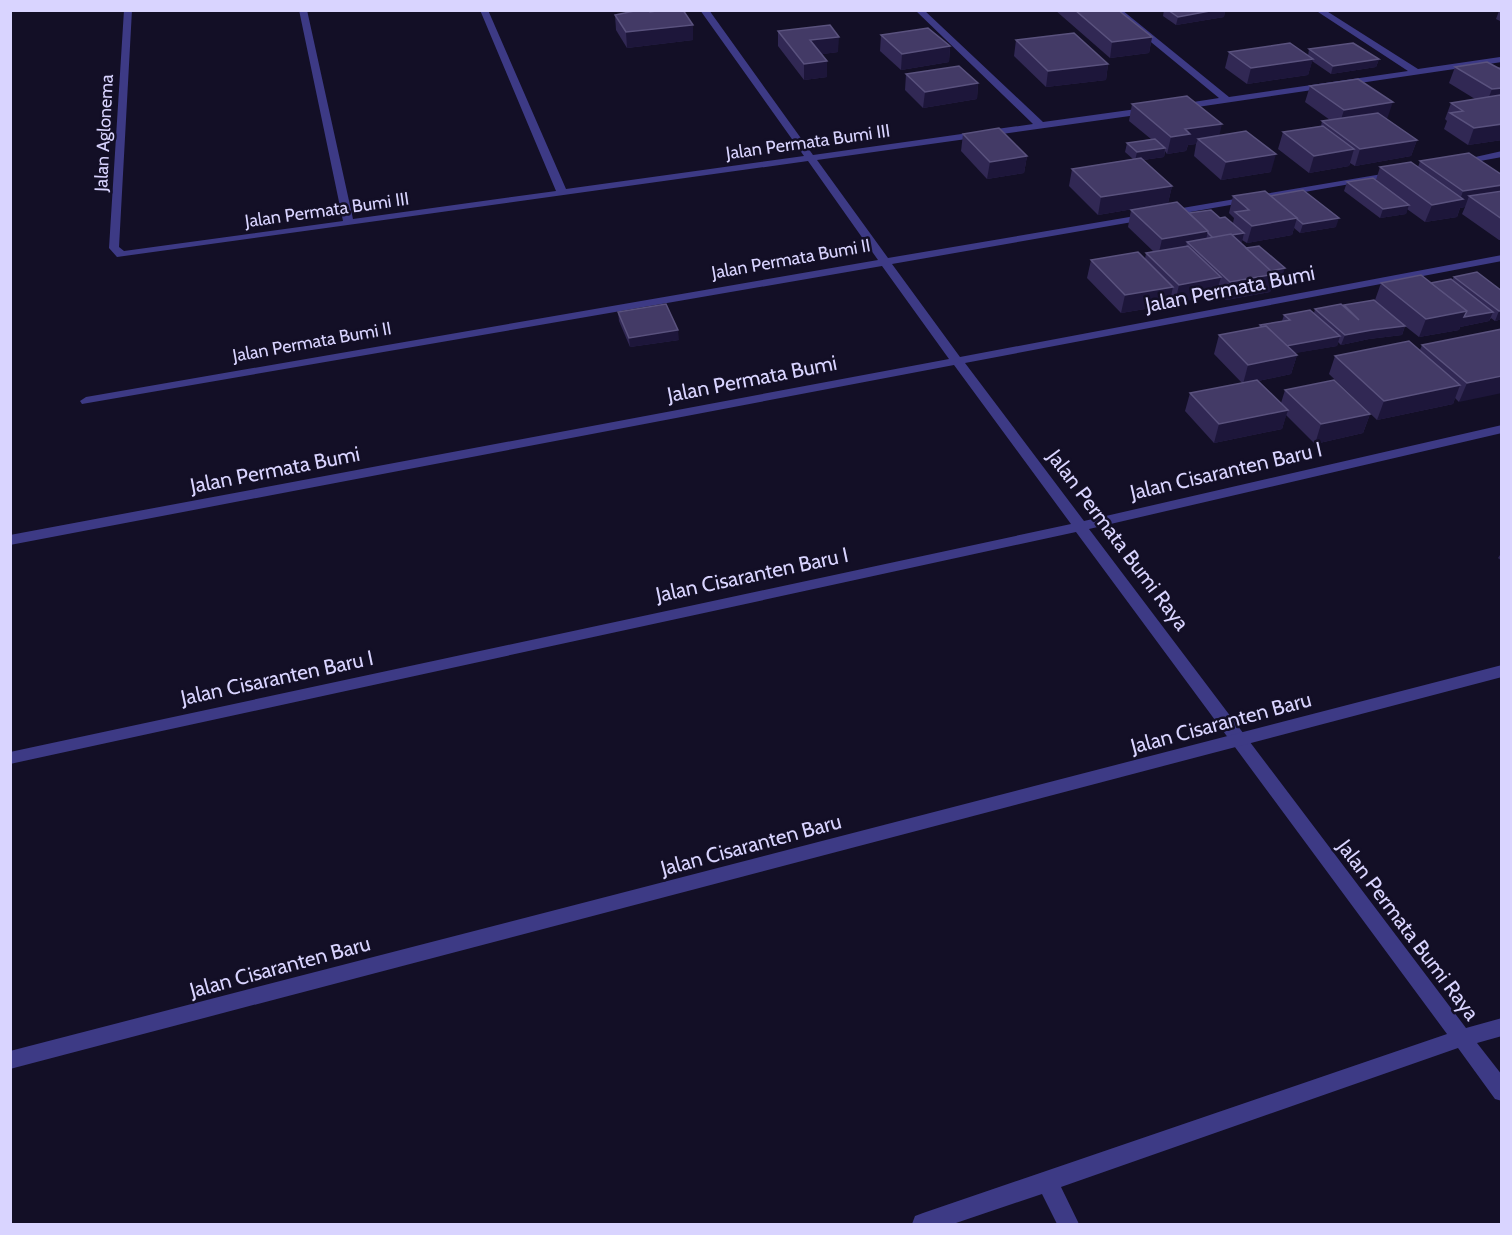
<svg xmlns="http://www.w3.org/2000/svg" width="1512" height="1235" font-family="Cabin,sans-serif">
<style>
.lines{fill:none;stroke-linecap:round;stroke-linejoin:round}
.minor{fill:#3d3a85;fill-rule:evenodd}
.tertiary{fill:#3d3a85;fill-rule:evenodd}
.wall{fill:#312854}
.shaded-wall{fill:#1d163a}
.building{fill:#433a66;stroke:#5a527e;stroke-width:1.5}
.labels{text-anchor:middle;stroke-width:5;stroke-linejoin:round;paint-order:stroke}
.far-street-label{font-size:18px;fill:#d9d4ff;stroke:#130f26}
.street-label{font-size:21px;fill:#d9d4ff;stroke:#130f26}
</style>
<rect width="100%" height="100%" fill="#130f26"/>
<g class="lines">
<g class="minor">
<polygon points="124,10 132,10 119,247 124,251 343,221 299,10 307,10 353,219 556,191 480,10 488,10 566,189 804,156 700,10 709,10 813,155 1033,124 915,10 924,10 1043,122 1151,107 1156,110 1151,113 817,160 888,258 1400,171 1400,175 1396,176 892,264 960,357 1502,255 1502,261 965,363 1084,521 1502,425 1502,433 1089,529 1466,1028 1502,1018 1502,1036 1477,1043 1502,1075 1502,1101 1495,1099 1458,1048 1061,1187 1079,1224 1057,1224 1042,1194 953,1224 912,1224 915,1216 923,1213 1447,1034 1076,532 10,764 10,752 1071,524 954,365 10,545 10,535 949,359 882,266 82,404 80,401 86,397 878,260 808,161 117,257 109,248"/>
<polygon points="1112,10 1122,10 1229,97 1408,71 1315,10 1325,10 1418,69 1500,57 1502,62 1177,110 1172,107 1174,105 1219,98"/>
<polygon points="1502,151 1502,157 1458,165 1453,162"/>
</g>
<polygon class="tertiary" points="1502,665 1502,677 10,1069 10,1051"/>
</g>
<g class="wall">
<polygon points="1055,10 1118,10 1152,37 1149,53 1110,58"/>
<polygon points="1164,10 1225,10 1224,17 1176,25 1163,16"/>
<polygon points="649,11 693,25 693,40 627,48 616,30 615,15"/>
<polygon points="1499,11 1502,11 1502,22 1496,19"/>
<polygon points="778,31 838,52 822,54 827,61 827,77 804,80 778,46"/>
<polygon points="881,35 950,46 949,62 901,70 880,51"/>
<polygon points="1016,40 1108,64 1106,80 1046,87 1014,56"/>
<polygon points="1309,49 1379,59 1376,67 1331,74 1312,61 1308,75 1247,84 1225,68 1229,52 1308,56"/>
<polygon points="1455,67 1502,67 1502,140 1468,145 1444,129 1447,121 1445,119 1451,103 1475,99 1449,83"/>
<polygon points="906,74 978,83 977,99 923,108 905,90"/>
<polygon points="1310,86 1387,119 1417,140 1411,156 1355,166 1350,163 1349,166 1309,173 1278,149 1283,132 1321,126 1322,121 1330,120 1305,102"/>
<polygon points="1132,104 1219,136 1271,172 1221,180 1194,156 1196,144 1188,145 1186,151 1167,154 1165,151 1164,157 1143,160 1172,186 1168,203 1098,215 1069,186 1072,169 1133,159 1125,152 1127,143 1151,139 1129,121"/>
<polygon points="963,134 1027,156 1024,173 987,179 961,151"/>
<polygon points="1420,161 1502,175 1502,240 1499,240 1462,214 1465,207 1460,208 1457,217 1425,222 1407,209 1406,214 1380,218 1344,191 1347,182 1376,180 1380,167 1418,167"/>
<polygon points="1233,196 1270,196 1336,227 1300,233 1294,228 1292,235 1247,243 1242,240 1242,242 1240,243 1282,277 1274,279 1270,292 1226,300 1217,292 1216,295 1175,303 1170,298 1169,305 1121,313 1087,278 1091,260 1145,259 1146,253 1153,251 1128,227 1131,210 1189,213 1220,218 1233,223 1234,218 1229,213"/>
<polygon points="1454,277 1502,291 1502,319 1495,321 1491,318 1489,321 1460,327 1459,330 1419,337 1405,326 1402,335 1369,339 1341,345 1338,342 1337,346 1294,353 1297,355 1291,374 1258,381 1281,403 1285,390 1370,414 1363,433 1315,444 1286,415 1282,429 1214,443 1185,411 1190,393 1242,383 1214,354 1219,335 1259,328 1260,325 1282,321 1284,315 1314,313 1315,309 1343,306 1344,305 1375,300 1381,283 1431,283 1452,280"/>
<polygon points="618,312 679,340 630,347 619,321"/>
<polygon points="1502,329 1459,402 1455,398 1453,404 1377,420 1329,374 1335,356 1420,350 1422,345"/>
<polygon points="1502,552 1502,561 1498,558"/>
</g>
<g class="shaded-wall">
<polygon points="1215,10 1225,10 1224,17 1176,25 1178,17"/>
<polygon points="693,25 693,40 627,48 626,32"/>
<polygon points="839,37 838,52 809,56 810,40"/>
<polygon points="1152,37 1149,53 1110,58 1112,42"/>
<polygon points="950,46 949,62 901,70 902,54"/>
<polygon points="1313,59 1308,75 1247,84 1251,68"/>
<polygon points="1379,59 1376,67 1331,74 1333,66"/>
<polygon points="827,61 827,77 804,80 804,64"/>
<polygon points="1108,64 1106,80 1046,87 1048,71"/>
<polygon points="978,83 977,99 923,108 925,92"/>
<polygon points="1502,88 1502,103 1486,105 1492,89"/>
<polygon points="1393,102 1387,119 1339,126 1344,110"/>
<polygon points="1222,124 1218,141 1198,139 1196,144 1188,145 1186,151 1167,154 1171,137 1185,129"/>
<polygon points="1502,124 1502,140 1468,145 1474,128"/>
<polygon points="1417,140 1411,156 1355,166 1360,149"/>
<polygon points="1165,148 1164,157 1135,161 1137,152"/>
<polygon points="1354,149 1349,166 1309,173 1314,156"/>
<polygon points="1276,154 1271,172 1221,180 1226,162"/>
<polygon points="1027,156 1024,173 987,179 990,162"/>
<polygon points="1502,185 1502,201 1469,196 1465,207 1460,208 1457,217 1425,222 1432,205 1460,200 1463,191"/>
<polygon points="1172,186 1168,203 1098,215 1101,197"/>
<polygon points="1409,205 1406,214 1380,218 1383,209"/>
<polygon points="1297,218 1292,235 1247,243 1252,226"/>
<polygon points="1339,218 1336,227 1300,233 1303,224"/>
<polygon points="1208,231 1204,249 1187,242 1185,252 1158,257 1162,239"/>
<polygon points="1244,233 1242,242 1212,248 1214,238"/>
<polygon points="1285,268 1282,277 1274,279 1270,292 1226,300 1230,282 1264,272"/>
<polygon points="1221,277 1216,295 1175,303 1179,285"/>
<polygon points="1173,287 1169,305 1121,313 1125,295"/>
<polygon points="1467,311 1493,312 1489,321 1460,327 1459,330 1419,337 1426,319"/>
<polygon points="1499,311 1502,311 1502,319 1495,321"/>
<polygon points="1405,326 1402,335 1369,339 1341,345 1345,335 1372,330"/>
<polygon points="678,330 679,340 630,347 629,338"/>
<polygon points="1340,336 1337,346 1279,356 1282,346"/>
<polygon points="1297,355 1291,374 1243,384 1248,365"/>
<polygon points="1502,376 1502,393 1459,402 1467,383"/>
<polygon points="1460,385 1453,404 1377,420 1384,401"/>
<polygon points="1288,410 1282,429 1214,443 1219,424"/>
<polygon points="1370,414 1363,433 1315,444 1321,424"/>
</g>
<g class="building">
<polygon points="639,10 648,10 650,12 663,10 683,10 693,25 626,32 615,15"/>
<polygon points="1075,10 1118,10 1152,37 1112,42"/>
<polygon points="1168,10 1215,10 1178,17"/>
<polygon points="830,25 839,37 810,40 827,61 804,64 778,31"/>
<polygon points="928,28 950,46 902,54 881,35"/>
<polygon points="1074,33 1108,64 1048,71 1016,40"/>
<polygon points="1290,43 1313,59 1251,68 1229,52"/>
<polygon points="1353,43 1379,59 1333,66 1309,49"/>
<polygon points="1487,62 1502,70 1502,88 1492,89 1455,67"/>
<polygon points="959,66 978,83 925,92 906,74"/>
<polygon points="1358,79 1393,102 1344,110 1310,86"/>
<polygon points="1500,95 1502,96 1502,124 1474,128 1450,113 1463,111 1451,103"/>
<polygon points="1187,96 1222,124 1185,129 1190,134 1171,137 1132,104"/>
<polygon points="1378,113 1417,140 1360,149 1322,121"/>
<polygon points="1323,126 1354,149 1314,156 1283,132"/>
<polygon points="999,128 1027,156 990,162 963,134"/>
<polygon points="1246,131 1276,154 1226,162 1198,139"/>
<polygon points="1155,139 1165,148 1137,152 1127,143"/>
<polygon points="1469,153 1502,175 1502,185 1463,191 1420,161"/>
<polygon points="1141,158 1172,186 1101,197 1072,169"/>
<polygon points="1411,162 1463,199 1432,205 1380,167"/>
<polygon points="1373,178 1409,205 1383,209 1347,182"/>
<polygon points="1303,190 1339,218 1303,224 1297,219 1297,218 1270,196"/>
<polygon points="1265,191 1297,218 1252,226 1235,212 1249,210 1233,196"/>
<polygon points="1502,191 1502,219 1469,196"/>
<polygon points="1177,202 1208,231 1162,239 1131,210"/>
<polygon points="1211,210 1220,218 1225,217 1244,233 1213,238 1208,233 1208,231 1189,213"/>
<polygon points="1231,234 1275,274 1230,282 1187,242"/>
<polygon points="1188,246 1221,277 1179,285 1146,253"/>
<polygon points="1259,246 1285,268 1271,271 1246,248"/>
<polygon points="1138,252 1173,287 1125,295 1091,260"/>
<polygon points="1477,272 1502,291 1502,311 1499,311 1454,277"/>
<polygon points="1421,275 1467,311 1426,319 1381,283"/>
<polygon points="1451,279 1493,312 1464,317 1467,311 1431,283"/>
<polygon points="1374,300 1405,326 1372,330 1345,335 1315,309 1341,304 1359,320 1344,305"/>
<polygon points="666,304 678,330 629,338 618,312"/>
<polygon points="1310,310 1340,336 1286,346 1266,326 1262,327 1260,325 1290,320 1284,315"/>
<polygon points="1266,326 1297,355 1248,365 1219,335"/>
<polygon points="1502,329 1502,376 1467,383 1422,345"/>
<polygon points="1409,341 1460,385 1384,401 1335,356"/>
<polygon points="1257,380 1288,410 1219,424 1190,393"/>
<polygon points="1334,380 1370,414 1321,424 1285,390"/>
</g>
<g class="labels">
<g class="far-street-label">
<text transform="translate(104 133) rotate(-87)" y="6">Jalan Aglonema</text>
<text transform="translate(808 142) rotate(-8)" y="6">Jalan Permata Bumi III</text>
<text transform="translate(327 210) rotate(-8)" y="6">Jalan Permata Bumi III</text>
<text transform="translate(791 259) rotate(-10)" y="6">Jalan Permata Bumi II</text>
<text transform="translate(312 342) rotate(-10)" y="6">Jalan Permata Bumi II</text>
</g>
<g class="street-label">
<text transform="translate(1230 289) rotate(-11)" y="7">Jalan Permata Bumi</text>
<text transform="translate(752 379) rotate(-11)" y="7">Jalan Permata Bumi</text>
<text transform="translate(275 470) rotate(-11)" y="7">Jalan Permata Bumi</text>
<text transform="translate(1226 471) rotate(-13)" y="7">Jalan Cisaranten Baru I</text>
<text transform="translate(1118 540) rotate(53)" y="7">Jalan Permata Bumi Raya</text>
<text transform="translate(752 575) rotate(-12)" y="7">Jalan Cisaranten Baru I</text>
<text transform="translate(277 678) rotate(-12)" y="7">Jalan Cisaranten Baru I</text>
<text transform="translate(1221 723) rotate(-15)" y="7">Jalan Cisaranten Baru</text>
<text transform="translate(751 845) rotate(-15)" y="7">Jalan Cisaranten Baru</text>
<text transform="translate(1408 930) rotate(53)" y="7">Jalan Permata Bumi Raya</text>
<text transform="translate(280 967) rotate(-15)" y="7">Jalan Cisaranten Baru</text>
</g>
</g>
<rect width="1512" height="1235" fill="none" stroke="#d9d4ff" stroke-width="24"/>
</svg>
